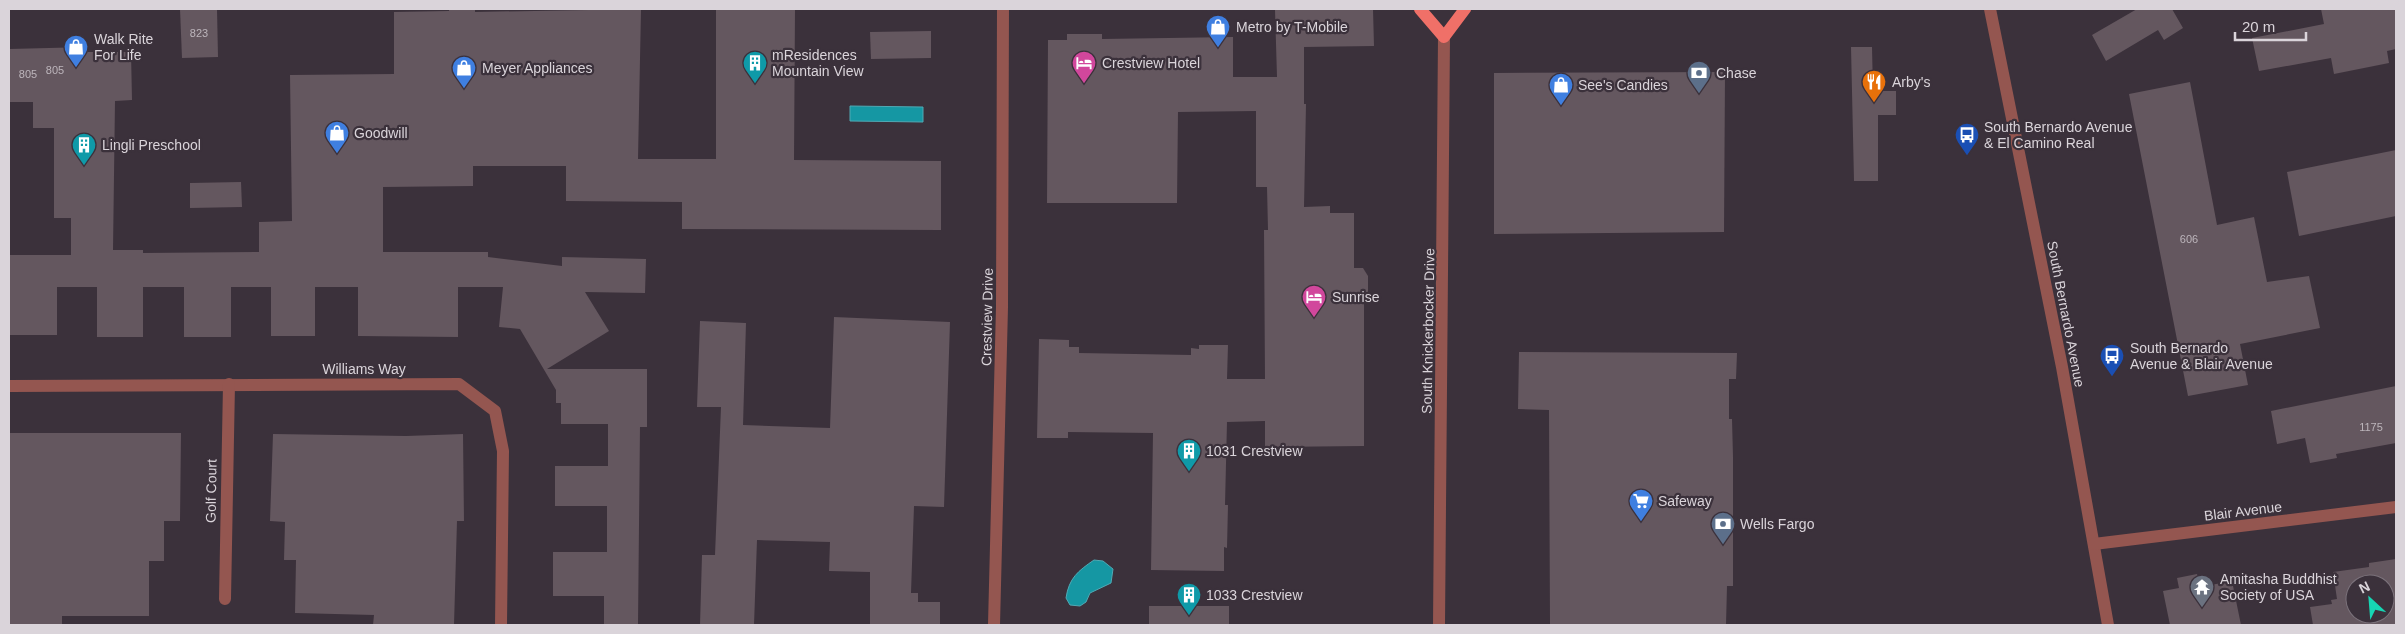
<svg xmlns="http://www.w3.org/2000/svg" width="2405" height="634" font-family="Helvetica,sans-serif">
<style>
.water{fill:#1597a3;stroke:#50a9b4}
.building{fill:#64575f;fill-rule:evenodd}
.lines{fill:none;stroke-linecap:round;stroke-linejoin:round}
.minor{stroke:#945650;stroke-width:12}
.major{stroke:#f07068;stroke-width:12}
.labels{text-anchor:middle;stroke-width:4.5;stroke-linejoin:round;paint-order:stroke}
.number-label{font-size:11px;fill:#bcb5bb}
.poi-label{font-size:14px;fill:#dad4da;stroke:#3b313b;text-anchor:start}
.street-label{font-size:14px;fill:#dad4da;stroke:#3b313b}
</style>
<rect width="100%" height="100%" fill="#3b313b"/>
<g class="water">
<polygon points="850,106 923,107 923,122 850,121"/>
<path d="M 1094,560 L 1103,561 L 1113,569 L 1111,583 L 1090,593 L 1086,602 L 1080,606 L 1070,605 L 1066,598 C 1069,578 1078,571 1094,560 Z"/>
</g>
<g class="building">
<polygon points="180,9 217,9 218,57 182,58"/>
<polygon points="449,9 475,9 475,12 641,9 638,159 716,159 716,9 795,9 794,160 941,161 941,230 682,229 682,202 566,201 566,166 473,166 473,186 383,187 383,252 488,252 488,257 562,266 562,257 646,259 645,293 585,292 609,331 547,369 647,369 647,427 640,427 638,625 604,625 604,596 553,596 553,552 607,552 607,506 555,506 555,466 608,466 608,424 561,424 561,403 556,403 556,390 520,329 499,327 503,287 458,287 458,337 358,336 358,287 315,287 315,336 271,336 271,287 231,287 231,337 184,337 184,287 143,287 143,337 97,337 97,287 57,287 57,335 9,335 9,255 71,255 71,218 54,218 54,128 33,128 33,102 9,102 9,49 88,47 88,52 131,52 132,100 115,101 113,250 143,250 143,253 259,252 259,222 292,221 290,75 394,74 394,12 449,11"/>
<polygon points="1373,9 1374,46 1304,47 1304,104 1306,104 1304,207 1330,206 1330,213 1354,213 1354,268 1363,268 1368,276 1368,297 1364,303 1364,446 1265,447 1265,421 1227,422 1225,505 1228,505 1227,548 1224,547 1224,571 1151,570 1153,433 1068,432 1068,438 1037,438 1039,339 1069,340 1069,347 1079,347 1079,353 1191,355 1191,348 1199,349 1199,345 1228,345 1227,379 1265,379 1264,230 1268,230 1267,187 1256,187 1256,111 1178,112 1177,203 1047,203 1048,40 1067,40 1067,34 1102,34 1102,39 1233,37 1233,77 1277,77 1275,10"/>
<polygon points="2137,9 2172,9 2183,28 2164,40 2158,30 2106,61 2092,35"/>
<polygon points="2321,9 2396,9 2396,49 2387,51 2389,63 2334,74 2331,58 2259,71 2252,38 2324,24"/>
<polygon points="931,31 931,58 871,59 870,32"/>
<polygon points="1851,47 1872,47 1873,91 1896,91 1896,115 1878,115 1878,181 1854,181"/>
<polygon points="1725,72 1724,232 1494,234 1494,73"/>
<polygon points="2190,82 2217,225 2254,217 2267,282 2309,276 2320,328 2240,344 2248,385 2188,396 2129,94"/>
<polygon points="2396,150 2396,216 2299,236 2287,172"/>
<polygon points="241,182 242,207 190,208 190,183"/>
<polygon points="834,317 950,322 944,507 914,506 911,593 918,593 918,602 940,602 940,625 870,625 870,572 829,571 830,542 757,540 754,625 700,625 702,555 715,555 721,407 697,407 700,321 746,323 743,425 830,428"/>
<polygon points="1519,352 1737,353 1736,379 1729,379 1729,419 1732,419 1733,457 1733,586 1727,586 1726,625 1550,625 1549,410 1518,409"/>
<polygon points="2396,386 2396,443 2336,454 2337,458 2310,463 2305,438 2277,444 2271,411"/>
<polygon points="9,433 181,433 180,521 164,521 164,561 149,561 149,616 62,616 62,625 9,625"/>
<polygon points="273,434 406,436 463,434 464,521 457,521 454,625 373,625 374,615 295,613 296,560 284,560 285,522 270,521"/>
<path d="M 2396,559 L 2396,625 L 2313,625 L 2310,607 L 2332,604 L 2331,600 L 2337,599 L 2333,572 L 2369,567 L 2369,563 ZM 2355,584 L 2385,584 L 2385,614 L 2355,614 Z"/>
<polygon points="2197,574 2200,587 2232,581 2241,625 2170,625 2163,591 2179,588 2177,578"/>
<rect x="1149" y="606" width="80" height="19"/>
</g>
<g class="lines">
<g class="minor">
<polyline points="1990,9 2062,367 2108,625"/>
<polyline points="9,386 459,384 495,411 503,451 501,625"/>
<polyline points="2094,544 2396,507"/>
<polyline points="225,599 229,384"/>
<polyline points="994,625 1002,307 1003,9"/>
<polyline points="1439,625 1444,37"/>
</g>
<polyline class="major" points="1420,9 1444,37 1465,9"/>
</g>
<defs>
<symbol id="shop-pin" viewBox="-11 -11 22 30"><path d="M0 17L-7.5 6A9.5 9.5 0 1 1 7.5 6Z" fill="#3f7fe0" stroke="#3b313b"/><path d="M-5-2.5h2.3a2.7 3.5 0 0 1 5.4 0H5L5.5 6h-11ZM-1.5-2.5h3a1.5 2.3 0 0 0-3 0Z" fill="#fff"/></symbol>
<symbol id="building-pin" viewBox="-11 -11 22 30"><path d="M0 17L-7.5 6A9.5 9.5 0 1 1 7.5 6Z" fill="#0f9aa8" stroke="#3b313b"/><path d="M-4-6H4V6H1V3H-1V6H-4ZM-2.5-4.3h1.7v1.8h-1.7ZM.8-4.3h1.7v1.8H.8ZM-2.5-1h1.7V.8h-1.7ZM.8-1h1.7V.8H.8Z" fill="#fff"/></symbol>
<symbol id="hotel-pin" viewBox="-11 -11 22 30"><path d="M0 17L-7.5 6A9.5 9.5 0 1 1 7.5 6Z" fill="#d1479c" stroke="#3b313b"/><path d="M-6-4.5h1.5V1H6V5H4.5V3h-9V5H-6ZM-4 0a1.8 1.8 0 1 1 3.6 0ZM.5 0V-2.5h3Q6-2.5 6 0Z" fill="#fff"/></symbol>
<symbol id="bank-pin" viewBox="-11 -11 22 30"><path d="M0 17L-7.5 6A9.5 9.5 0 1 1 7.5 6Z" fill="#5c6f8a" stroke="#3b313b"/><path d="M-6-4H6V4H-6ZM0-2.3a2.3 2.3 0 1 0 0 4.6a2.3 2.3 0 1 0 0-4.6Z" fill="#fff"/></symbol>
<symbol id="restaurant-pin" viewBox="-11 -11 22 30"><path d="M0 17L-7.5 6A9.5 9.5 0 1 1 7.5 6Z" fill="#e8710a" stroke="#3b313b"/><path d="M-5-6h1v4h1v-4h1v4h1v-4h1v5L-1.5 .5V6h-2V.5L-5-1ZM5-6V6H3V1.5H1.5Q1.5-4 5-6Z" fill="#fff"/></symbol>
<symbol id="bus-pin" viewBox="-11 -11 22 30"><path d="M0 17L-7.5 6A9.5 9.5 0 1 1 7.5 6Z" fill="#1a4fb4" stroke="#3b313b"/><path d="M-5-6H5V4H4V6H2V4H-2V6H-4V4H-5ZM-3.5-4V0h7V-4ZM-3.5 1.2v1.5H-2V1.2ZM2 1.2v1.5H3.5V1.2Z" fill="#fff"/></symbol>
<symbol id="supermarket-pin" viewBox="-11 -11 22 30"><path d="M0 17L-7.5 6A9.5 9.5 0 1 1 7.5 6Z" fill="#3f7fe0" stroke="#3b313b"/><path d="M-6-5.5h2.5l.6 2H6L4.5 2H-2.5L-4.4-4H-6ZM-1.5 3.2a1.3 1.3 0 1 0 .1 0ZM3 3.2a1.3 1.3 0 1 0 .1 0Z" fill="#fff"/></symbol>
<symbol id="temple-pin" viewBox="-11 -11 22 30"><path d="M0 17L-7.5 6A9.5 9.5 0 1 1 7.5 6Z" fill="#6b7280" stroke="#3b313b"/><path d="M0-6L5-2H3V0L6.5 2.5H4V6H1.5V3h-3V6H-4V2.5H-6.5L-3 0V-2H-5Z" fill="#fff"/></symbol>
</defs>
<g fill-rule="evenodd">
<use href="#shop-pin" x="1204" y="13" width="28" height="38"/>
<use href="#shop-pin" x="62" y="33" width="28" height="38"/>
<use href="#building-pin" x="741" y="49" width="28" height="38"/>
<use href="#hotel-pin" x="1070" y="49" width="28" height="38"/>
<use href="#shop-pin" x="450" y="54" width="28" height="38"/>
<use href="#bank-pin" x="1685" y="59" width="28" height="38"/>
<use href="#restaurant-pin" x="1860" y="68" width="28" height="38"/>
<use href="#shop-pin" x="1547" y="71" width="28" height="38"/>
<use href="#shop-pin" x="323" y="119" width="28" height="38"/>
<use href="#bus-pin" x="1953" y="121" width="28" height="38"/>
<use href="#building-pin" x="70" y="131" width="28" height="38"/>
<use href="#hotel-pin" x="1300" y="283" width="28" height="38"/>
<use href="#bus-pin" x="2098" y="342" width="28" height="38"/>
<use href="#building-pin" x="1175" y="437" width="28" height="38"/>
<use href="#supermarket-pin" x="1627" y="487" width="28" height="38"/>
<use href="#bank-pin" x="1709" y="510" width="28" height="38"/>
<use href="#temple-pin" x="2188" y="573" width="28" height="38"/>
<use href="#building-pin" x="1175" y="581" width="28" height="38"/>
</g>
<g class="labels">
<g class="number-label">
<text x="199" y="37">823</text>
<text x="55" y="74">805</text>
<text x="28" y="78">805</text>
<text x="2189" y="243">606</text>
<text x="2371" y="431">1175</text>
</g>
<g class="poi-label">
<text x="1236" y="32">Metro by T-Mobile</text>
<text x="94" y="44">Walk Rite<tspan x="94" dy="16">For Life</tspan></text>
<text x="772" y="60">mResidences<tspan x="772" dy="16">Mountain View</tspan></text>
<text x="1102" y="68">Crestview Hotel</text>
<text x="482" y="73">Meyer Appliances</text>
<text x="1716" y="78">Chase</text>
<text x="1892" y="87">Arby's</text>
<text x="1578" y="90">See's Candies</text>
<text x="1984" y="132">South Bernardo Avenue<tspan x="1984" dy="16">&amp; El Camino Real</tspan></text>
<text x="354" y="138">Goodwill</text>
<text x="102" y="150">Lingli Preschool</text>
<text x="1332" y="302">Sunrise</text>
<text x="2130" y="353">South Bernardo<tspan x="2130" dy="16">Avenue &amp; Blair Avenue</tspan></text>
<text x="1206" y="456">1031 Crestview</text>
<text x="1658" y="506">Safeway</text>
<text x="1740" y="529">Wells Fargo</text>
<text x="2220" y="584">Amitasha Buddhist<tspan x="2220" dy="16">Society of USA</tspan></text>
<text x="1206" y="600">1033 Crestview</text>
</g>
<g class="street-label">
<text transform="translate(2066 314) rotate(79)" y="5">South Bernardo Avenue</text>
<text transform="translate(987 317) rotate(-89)" y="5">Crestview Drive</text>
<text transform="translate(1428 331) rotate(-89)" y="5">South Knickerbocker Drive</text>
<text x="364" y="374">Williams Way</text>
<text transform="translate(211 491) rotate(-89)" y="5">Golf Court</text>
<text transform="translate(2243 511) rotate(-7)" y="5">Blair Avenue</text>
</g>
</g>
<rect width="2405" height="634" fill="none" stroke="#dad4da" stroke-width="20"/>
<g transform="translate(2370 599) rotate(334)"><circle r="24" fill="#3b313b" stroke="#7b727b"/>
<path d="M0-4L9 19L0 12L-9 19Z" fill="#16d5b3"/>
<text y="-8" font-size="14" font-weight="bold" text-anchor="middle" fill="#dad4da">N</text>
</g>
<path d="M2235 32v8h71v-8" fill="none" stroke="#dad4da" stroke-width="2.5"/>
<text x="2242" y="32" font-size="15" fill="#dad4da" stroke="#3b313b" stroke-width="4" paint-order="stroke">20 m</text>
</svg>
